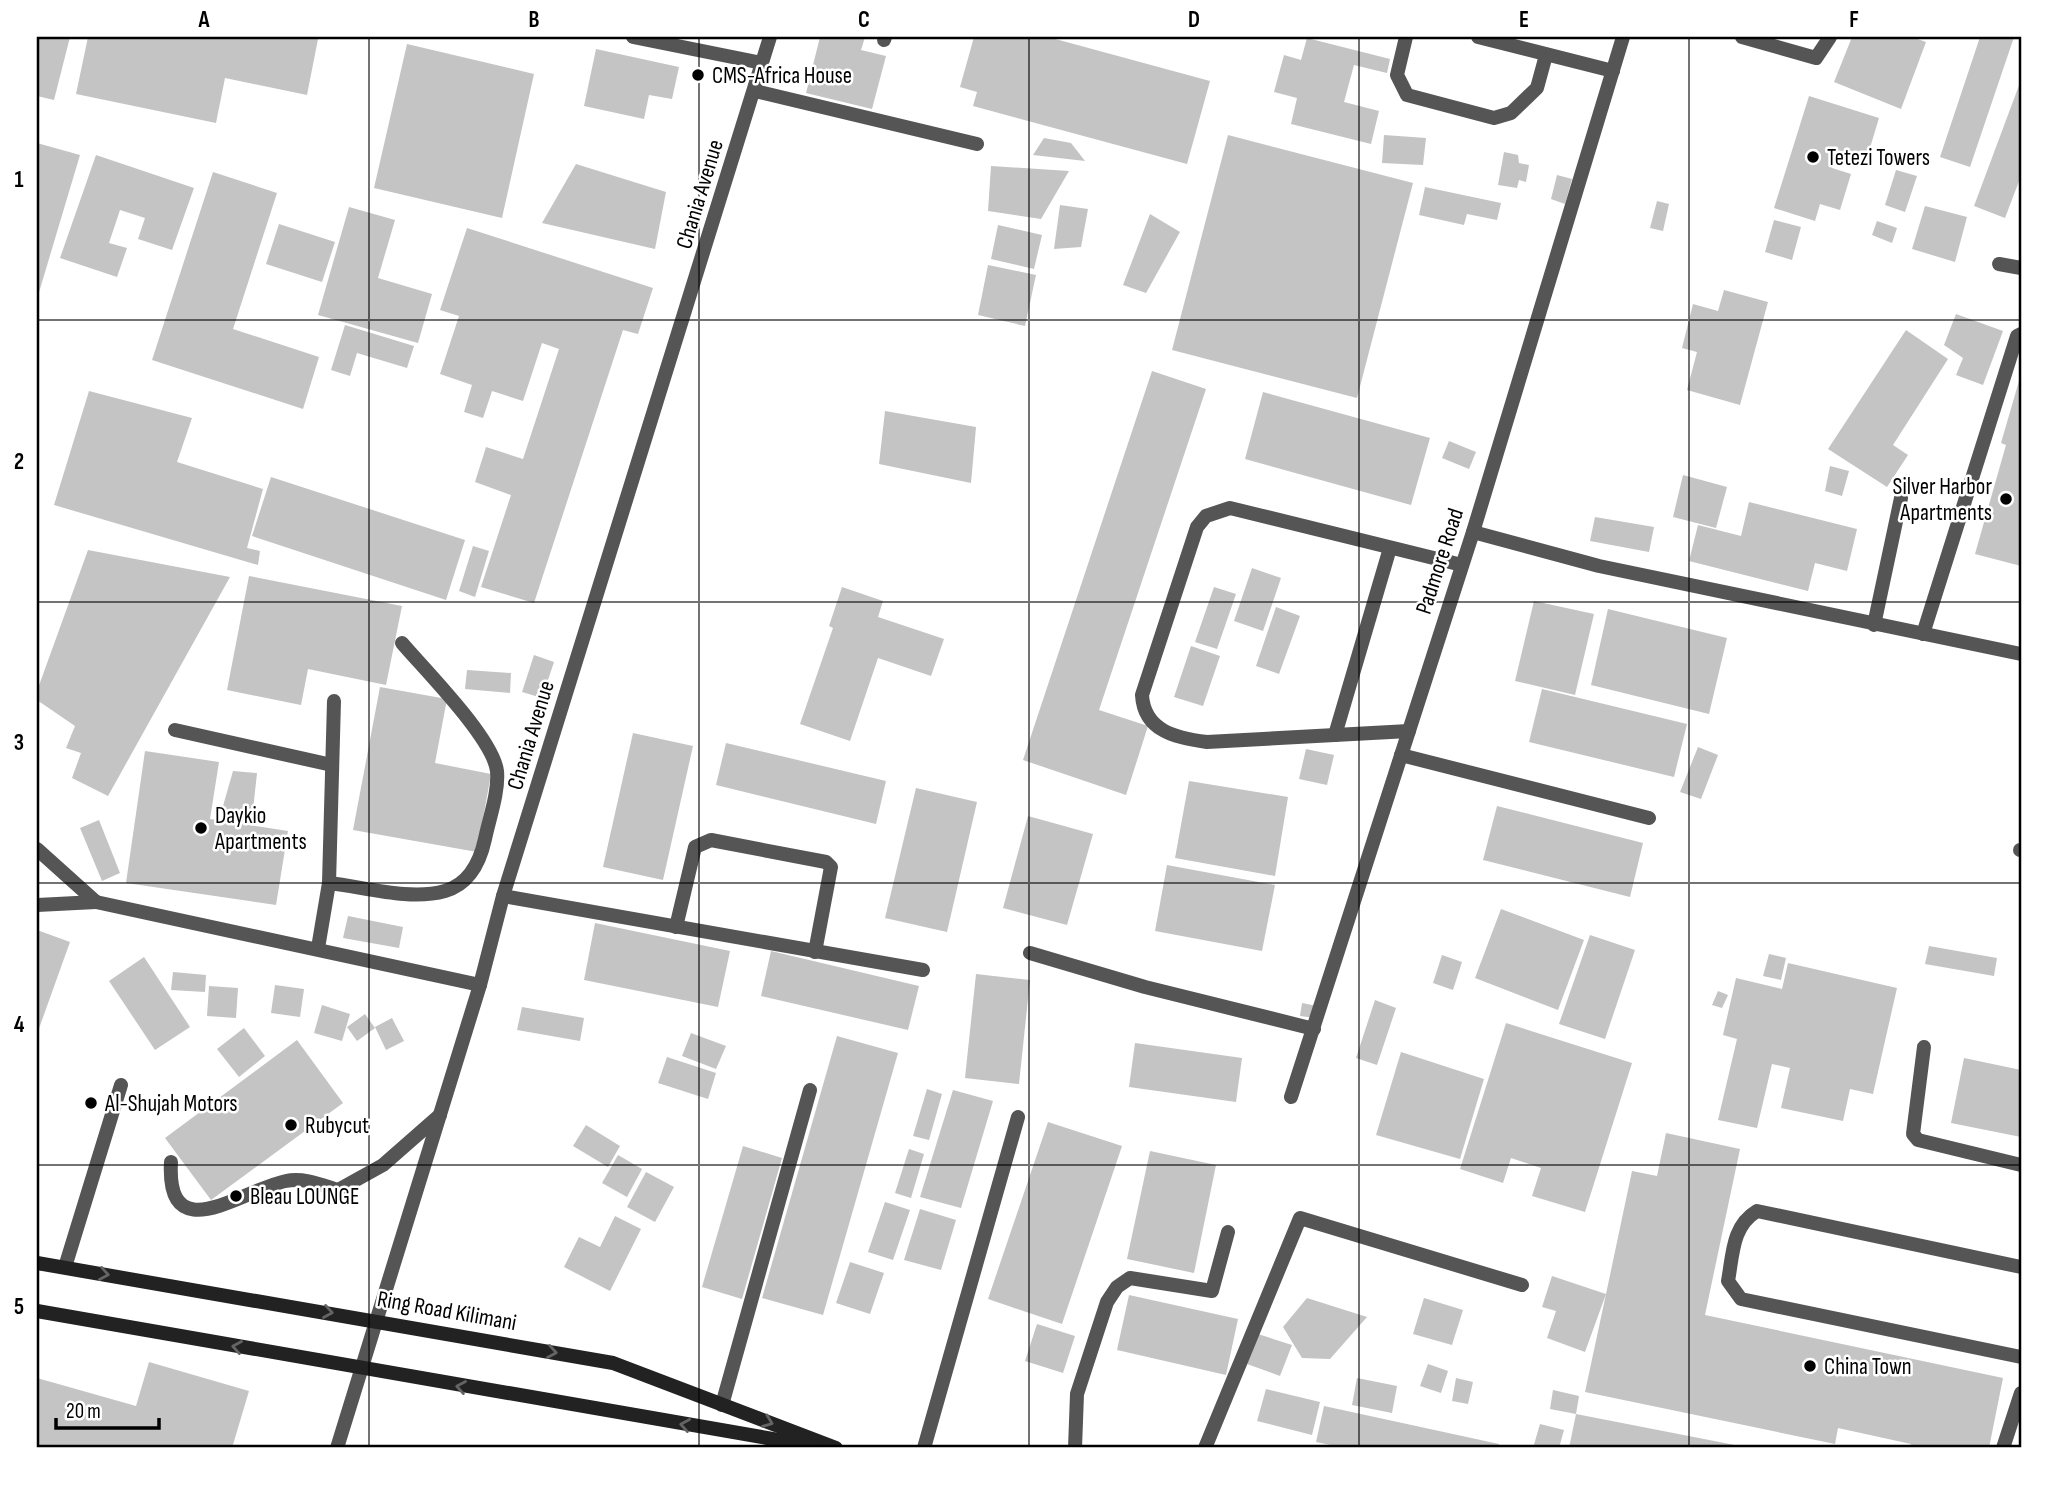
<svg xmlns="http://www.w3.org/2000/svg" width="2058" height="1485" font-family="'Sofia Sans Condensed',sans-serif">
<style>
.building{fill:#c4c4c4}
.lines{fill:none;stroke-linecap:round;stroke-linejoin:round}
.lane{stroke:#555;stroke-width:14}
.street{stroke:#555;stroke-width:14}
.secondary{stroke:#222;stroke-width:14}
.oneway{stroke:#646464}
.grid{fill:none;stroke:#000;stroke-width:2;stroke-opacity:0.55}
.poi-dot{fill:#000;stroke:#fff;stroke-width:2.5}
.labels{text-anchor:middle;stroke-width:5;stroke-linejoin:round;paint-order:stroke}
.poi-label{font-size:23px;fill:#000;stroke:#fff;text-anchor:start}
.street-label{font-size:23px;fill:#000;stroke:#fff}
.neatline{fill:none;stroke:#000;stroke-width:2.5}
.grid-label{font-size:23px;text-anchor:middle;font-weight:bold;fill:#000}
</style>
<rect width="100%" height="100%" fill="#fff"/>
<g class="building">
<polygon points="37,37 70,37 54,100 37,96"/>
<polygon points="88,37 306,37 318,39 307,95 225,78 216,123 76,94"/>
<polygon points="820,37 865,37 861,50 886,56 872,109 806,93"/>
<polygon points="974,37 1048,37 1210,81 1187,164 973,106 977,92 960,87"/>
<polygon points="1852,37 1912,37 1926,42 1901,109 1834,82"/>
<polygon points="1980,37 2014,37 1970,167 1940,157"/>
<polygon points="1307,38 1390,59 1387,73 1354,65 1344,102 1379,111 1371,144 1291,124 1297,98 1274,92 1284,55 1301,60"/>
<polygon points="407,44 534,74 502,218 374,188"/>
<polygon points="596,49 679,67 672,99 649,95 644,119 584,106"/>
<polygon points="2021,80 2021,176 2005,218 1974,206"/>
<polygon points="1809,96 1879,118 1866,161 1837,153 1832,168 1851,174 1840,210 1820,204 1815,221 1774,208"/>
<polygon points="1228,135 1413,183 1357,398 1172,350"/>
<polygon points="1384,135 1426,138 1423,165 1382,163"/>
<polygon points="1044,138 1071,143 1085,161 1033,155"/>
<polygon points="37,143 80,155 37,299"/>
<polygon points="1504,152 1518,155 1519,163 1529,165 1526,182 1519,180 1517,188 1498,185"/>
<polygon points="96,155 194,188 172,250 138,239 145,218 120,210 109,243 127,248 117,277 60,258"/>
<polygon points="576,164 666,192 655,249 542,223"/>
<polygon points="991,166 1069,171 1041,219 988,211"/>
<polygon points="1896,170 1917,176 1905,212 1885,205"/>
<polygon points="213,172 277,193 233,329 319,357 303,409 152,360"/>
<polygon points="1557,175 1572,179 1565,204 1551,199"/>
<polygon points="1425,187 1501,203 1497,220 1467,214 1464,225 1419,215"/>
<polygon points="1657,201 1669,204 1663,231 1650,228"/>
<polygon points="1060,205 1088,209 1081,247 1054,249"/>
<polygon points="1925,206 1967,217 1955,262 1912,249"/>
<polygon points="349,207 395,220 378,278 432,294 418,343 318,315"/>
<polygon points="1150,214 1180,232 1146,293 1123,285"/>
<polygon points="1774,220 1801,227 1792,260 1765,252"/>
<polygon points="1877,221 1897,228 1892,243 1872,235"/>
<polygon points="279,224 335,242 322,282 266,264"/>
<polygon points="998,225 1042,235 1034,269 991,259"/>
<polygon points="467,228 653,288 638,334 623,330 534,603 481,587 511,495 475,482 486,447 523,459 559,349 542,343 523,401 492,391 483,418 464,412 472,385 440,374 459,316 440,310"/>
<polygon points="988,265 1036,275 1025,326 978,315"/>
<polygon points="1724,290 1768,302 1740,405 1687,390 1697,352 1682,348 1693,304 1718,311"/>
<polygon points="1956,314 2003,331 1983,385 1956,375 1963,358 1944,345"/>
<polygon points="345,325 414,346 407,368 357,353 350,376 331,370"/>
<polygon points="1906,330 1948,359 1893,445 1908,455 1887,487 1828,449"/>
<polygon points="1152,371 1206,389 1099,710 1148,726 1126,795 1023,760"/>
<polygon points="2021,374 2021,566 1975,554 2006,445 2001,443"/>
<polygon points="89,391 192,418 177,462 263,489 247,548 260,551 258,565 54,505"/>
<polygon points="1263,392 1430,438 1411,505 1245,459"/>
<polygon points="885,411 976,427 971,483 879,464"/>
<polygon points="1449,441 1476,452 1469,469 1442,458"/>
<polygon points="1830,466 1849,471 1842,496 1825,491"/>
<polygon points="1683,475 1727,487 1716,528 1673,517"/>
<polygon points="271,477 465,540 446,600 252,536"/>
<polygon points="1749,502 1857,529 1847,571 1815,563 1808,591 1689,561 1698,525 1741,536"/>
<polygon points="1595,517 1654,527 1649,552 1590,541"/>
<polygon points="473,546 489,551 475,597 459,591"/>
<polygon points="88,550 230,577 108,796 72,778 81,753 66,748 75,726 37,700 37,691"/>
<polygon points="1252,568 1281,578 1263,631 1234,621"/>
<polygon points="249,576 402,606 386,685 308,669 301,705 227,690"/>
<polygon points="842,587 883,601 878,617 944,639 931,676 878,658 850,741 800,724 833,628 829,626"/>
<polygon points="1214,587 1236,594 1217,649 1195,642"/>
<polygon points="1534,601 1594,614 1575,695 1515,681"/>
<polygon points="1276,607 1300,616 1279,674 1256,666"/>
<polygon points="1608,609 1727,638 1709,714 1591,685"/>
<polygon points="1191,646 1220,656 1203,706 1174,697"/>
<polygon points="534,655 554,662 542,698 522,692"/>
<polygon points="467,670 511,673 510,693 465,689"/>
<polygon points="380,687 447,699 435,763 491,774 477,852 353,830"/>
<polygon points="1542,689 1687,724 1674,777 1529,742"/>
<polygon points="633,733 693,746 663,880 603,867"/>
<polygon points="726,743 886,781 876,824 716,785"/>
<polygon points="1698,747 1718,755 1701,799 1680,792"/>
<polygon points="1306,749 1334,755 1327,785 1299,779"/>
<polygon points="145,751 219,762 210,819 288,831 276,905 126,883"/>
<polygon points="233,771 257,773 252,819 221,813"/>
<polygon points="1189,781 1288,797 1275,876 1175,858"/>
<polygon points="916,788 977,802 947,932 885,918"/>
<polygon points="1497,806 1643,843 1630,897 1483,860"/>
<polygon points="1028,816 1093,834 1067,925 1003,908"/>
<polygon points="99,820 120,873 102,881 80,828"/>
<polygon points="1167,865 1275,885 1262,951 1155,931"/>
<polygon points="1501,909 1584,940 1558,1010 1475,978"/>
<polygon points="348,916 403,927 399,948 343,938"/>
<polygon points="595,923 730,951 718,1007 584,980"/>
<polygon points="37,930 70,942 37,1034"/>
<polygon points="1590,935 1635,950 1605,1039 1559,1024"/>
<polygon points="1929,946 1997,958 1994,976 1925,964"/>
<polygon points="771,951 919,986 908,1030 761,996"/>
<polygon points="1769,954 1786,958 1781,980 1763,976"/>
<polygon points="1442,955 1462,962 1453,990 1433,983"/>
<polygon points="144,957 190,1027 155,1050 109,981"/>
<polygon points="1788,963 1897,988 1873,1094 1850,1089 1843,1121 1781,1108 1790,1068 1772,1064 1757,1128 1718,1120 1737,1039 1723,1035 1736,978 1782,989"/>
<polygon points="173,972 206,975 205,992 171,990"/>
<polygon points="976,974 1030,980 1019,1084 965,1078"/>
<polygon points="275,985 304,989 300,1017 271,1013"/>
<polygon points="209,986 238,988 236,1018 207,1016"/>
<polygon points="1718,991 1728,995 1722,1008 1712,1005"/>
<polygon points="1375,1000 1396,1008 1377,1065 1356,1058"/>
<polygon points="1302,1003 1317,1006 1315,1018 1300,1016"/>
<polygon points="322,1005 350,1014 342,1041 314,1033"/>
<polygon points="522,1007 584,1018 580,1041 517,1030"/>
<polygon points="365,1014 375,1028 357,1041 347,1027"/>
<polygon points="392,1018 404,1041 386,1050 375,1027"/>
<polygon points="1506,1023 1632,1063 1585,1212 1532,1196 1541,1168 1511,1158 1503,1183 1460,1169"/>
<polygon points="244,1028 265,1056 239,1077 217,1049"/>
<polygon points="691,1033 726,1046 716,1069 682,1056"/>
<polygon points="837,1036 898,1053 823,1315 762,1298"/>
<polygon points="297,1040 343,1103 211,1200 165,1138"/>
<polygon points="1135,1043 1242,1058 1236,1102 1129,1087"/>
<polygon points="1401,1052 1484,1079 1460,1159 1376,1135"/>
<polygon points="667,1057 716,1073 708,1099 658,1083"/>
<polygon points="1964,1058 2021,1070 2021,1137 1951,1123"/>
<polygon points="927,1089 942,1094 929,1140 913,1136"/>
<polygon points="953,1090 993,1101 961,1208 920,1197"/>
<polygon points="1048,1122 1122,1146 1062,1324 988,1299"/>
<polygon points="586,1125 620,1146 608,1167 573,1146"/>
<polygon points="1666,1133 1740,1149 1705,1315 2003,1378 1989,1448 1910,1448 1911,1444 1838,1428 1835,1444 1585,1392 1606,1294 1585,1352 1547,1338 1556,1311 1542,1307 1552,1276 1606,1294 1632,1171 1657,1176"/>
<polygon points="743,1146 782,1158 742,1299 702,1287"/>
<polygon points="909,1149 924,1154 911,1198 895,1193"/>
<polygon points="1150,1151 1216,1165 1194,1273 1127,1259"/>
<polygon points="618,1155 642,1169 627,1197 602,1183"/>
<polygon points="646,1172 674,1187 655,1222 627,1207"/>
<polygon points="885,1202 910,1210 893,1260 868,1252"/>
<polygon points="920,1209 956,1220 941,1270 904,1260"/>
<polygon points="615,1216 641,1229 610,1291 564,1267 579,1237 600,1247"/>
<polygon points="850,1262 884,1273 870,1314 836,1303"/>
<polygon points="1129,1295 1238,1319 1226,1375 1117,1350"/>
<polygon points="1307,1298 1367,1317 1330,1359 1302,1358 1283,1327"/>
<polygon points="1424,1298 1463,1310 1452,1345 1413,1334"/>
<polygon points="1037,1324 1075,1336 1063,1373 1025,1361"/>
<polygon points="1258,1334 1292,1345 1280,1376 1247,1364"/>
<polygon points="149,1362 249,1391 232,1448 37,1448 37,1378 136,1406"/>
<polygon points="1428,1364 1448,1371 1441,1393 1420,1386"/>
<polygon points="1357,1378 1397,1386 1392,1413 1352,1405"/>
<polygon points="1456,1378 1473,1382 1468,1404 1452,1401"/>
<polygon points="1266,1389 1320,1402 1312,1435 1257,1421"/>
<polygon points="1553,1390 1579,1396 1576,1414 1550,1409"/>
<polygon points="1324,1406 1499,1444 1499,1448 1345,1448 1316,1442"/>
<polygon points="1576,1414 1745,1447 1745,1448 1569,1448"/>
<polygon points="1540,1424 1564,1430 1559,1448 1533,1448"/>
</g>
<g class="lines">
<g class="lane">
<polyline points="1406,37 1397,75 1407,95 1494,118 1511,113 1537,88 1546,55"/>
<polyline points="1478,37 1613,71"/>
<polyline points="1742,37 1816,58 1830,37"/>
<polyline points="884,40 885,37"/>
<polyline points="755,91 977,144"/>
<polyline points="1999,264 2021,268"/>
<polyline points="1874,625 1901,498"/>
<polyline points="1923,634 2017,336 2021,334"/>
<polyline points="175,730 332,765"/>
<path d="M 1409,731 L 1207,742 C 1176,738 1144,731 1142,695 L 1197,527 L 1206,516 L 1230,508 L 1462,565"/>
<polyline points="1335,735 1390,548"/>
<polyline points="1401,755 1649,818"/>
<polyline points="37,849 96,902 37,905"/>
<polyline points="2020,850 2021,850"/>
<polyline points="329,883 334,701"/>
<polyline points="96,902 480,985"/>
<path d="M 318,948 L 329,883 C 365,887 410,901 445,891 C 469,884 480,862 485,839 C 489,819 499,792 497,771 C 493,738 424,669 402,643"/>
<polyline points="1030,953 1145,987 1314,1029"/>
<polyline points="1924,1047 1913,1134 1918,1140 2021,1165"/>
<path d="M 171,1162 C 166,1251 242,1190 286,1181 C 303,1177 322,1185 338,1190 L 383,1165 L 440,1115"/>
<polyline points="65,1267 121,1085"/>
<path d="M 2021,1267 L 1757,1211 C 1732,1226 1733,1254 1728,1281 L 1741,1299 L 2021,1357"/>
<polyline points="722,1405 810,1090"/>
<polyline points="924,1448 1018,1117"/>
<polyline points="1075,1448 1077,1394 1107,1302 1117,1287 1130,1278 1212,1291 1228,1232"/>
<polyline points="1205,1448 1300,1218 1522,1285"/>
<polyline points="2003,1448 2021,1393"/>
</g>
<g class="street">
<polyline points="633,37 762,63"/>
<polyline points="1473,532 1599,566 2021,654"/>
<polyline points="503,896 923,970"/>
<polyline points="676,927 695,847 711,840 826,862 831,867 815,952"/>
<polyline points="1291,1097 1473,532 1623,37"/>
<polyline points="337,1448 480,985 503,896 770,37"/>
</g>
<g class="secondary">
<polyline points="37,1263 613,1363 836,1448"/>
<polyline points="37,1311 813,1446"/>
</g>
</g>
<defs><path id="oneway-chevron" d="M-2-3.5L2.5 0L-2 3.5" fill="none" stroke-width="1.6" stroke-linecap="round" stroke-linejoin="round" transform="scale(1.75)"/></defs>
<g class="oneway">
<use href="#oneway-chevron" transform="translate(104 1274) rotate(10)"/>
<use href="#oneway-chevron" transform="translate(328 1312) rotate(10)"/>
<use href="#oneway-chevron" transform="translate(237 1347) rotate(-170)"/>
<use href="#oneway-chevron" transform="translate(552 1352) rotate(10)"/>
<use href="#oneway-chevron" transform="translate(461 1387) rotate(-170)"/>
<use href="#oneway-chevron" transform="translate(768 1422) rotate(21)"/>
<use href="#oneway-chevron" transform="translate(685 1425) rotate(-170)"/>
</g>
<path class="grid" d="M 369,37 L 369,1448M 699,37 L 699,1448M 1029,37 L 1029,1448M 1359,37 L 1359,1448M 1689,37 L 1689,1448M 37,320 L 2021,320M 37,602 L 2021,602M 37,883 L 2021,883M 37,1165 L 2021,1165"/>
<g class="poi-dot">
<circle cx="698" cy="75" r="7"/>
<circle cx="1813" cy="157" r="7"/>
<circle cx="2006" cy="499" r="7"/>
<circle cx="201" cy="828" r="7"/>
<circle cx="91" cy="1103" r="7"/>
<circle cx="291" cy="1125" r="7"/>
<circle cx="236" cy="1196" r="7"/>
<circle cx="1810" cy="1366" r="7"/>
</g>
<g class="labels">
<g class="poi-label">
<text x="712" y="83">CMS-Africa House</text>
<text x="1827" y="165">Tetezi Towers</text>
<text x="1992" y="494" text-anchor="end">Silver Harbor<tspan x="1992" dy="26">Apartments</tspan></text>
<text x="215" y="823">Daykio<tspan x="215" dy="26">Apartments</tspan></text>
<text x="105" y="1111">Al-Shujah Motors</text>
<text x="305" y="1133">Rubycut</text>
<text x="250" y="1204">Bleau LOUNGE</text>
<text x="1824" y="1374">China Town</text>
</g>
<g class="street-label">
<text transform="translate(699 194) rotate(-73)" y="8">Chania Avenue</text>
<text transform="translate(1439 561) rotate(-72)" y="8">Padmore Road</text>
<text transform="translate(530 735) rotate(-73)" y="8">Chania Avenue</text>
<text transform="translate(447 1310) rotate(10)" y="8">Ring Road Kilimani</text>
</g>
</g>
<rect width="2058" height="1485" fill="none" stroke="#ffffff" stroke-width="77"/>
<path d="M56 1418v10h103v-10" fill="none" stroke="#000000" stroke-width="3.5"/>
<text x="66" y="1418" font-size="21" fill="#000000" stroke="#ffffff" stroke-width="5" paint-order="stroke">20 m</text>
<rect x="38" y="38" width="1982" height="1408" class="neatline"/>
<g class="grid-label">
<text x="204" y="27">A</text>
<text x="534" y="27">B</text>
<text x="864" y="27">C</text>
<text x="1194" y="27">D</text>
<text x="1524" y="27">E</text>
<text x="1854" y="27">F</text>
<text x="19" y="187">1</text>
<text x="19" y="469">2</text>
<text x="19" y="750">3</text>
<text x="19" y="1032">4</text>
<text x="19" y="1314">5</text>
</g>
</svg>
